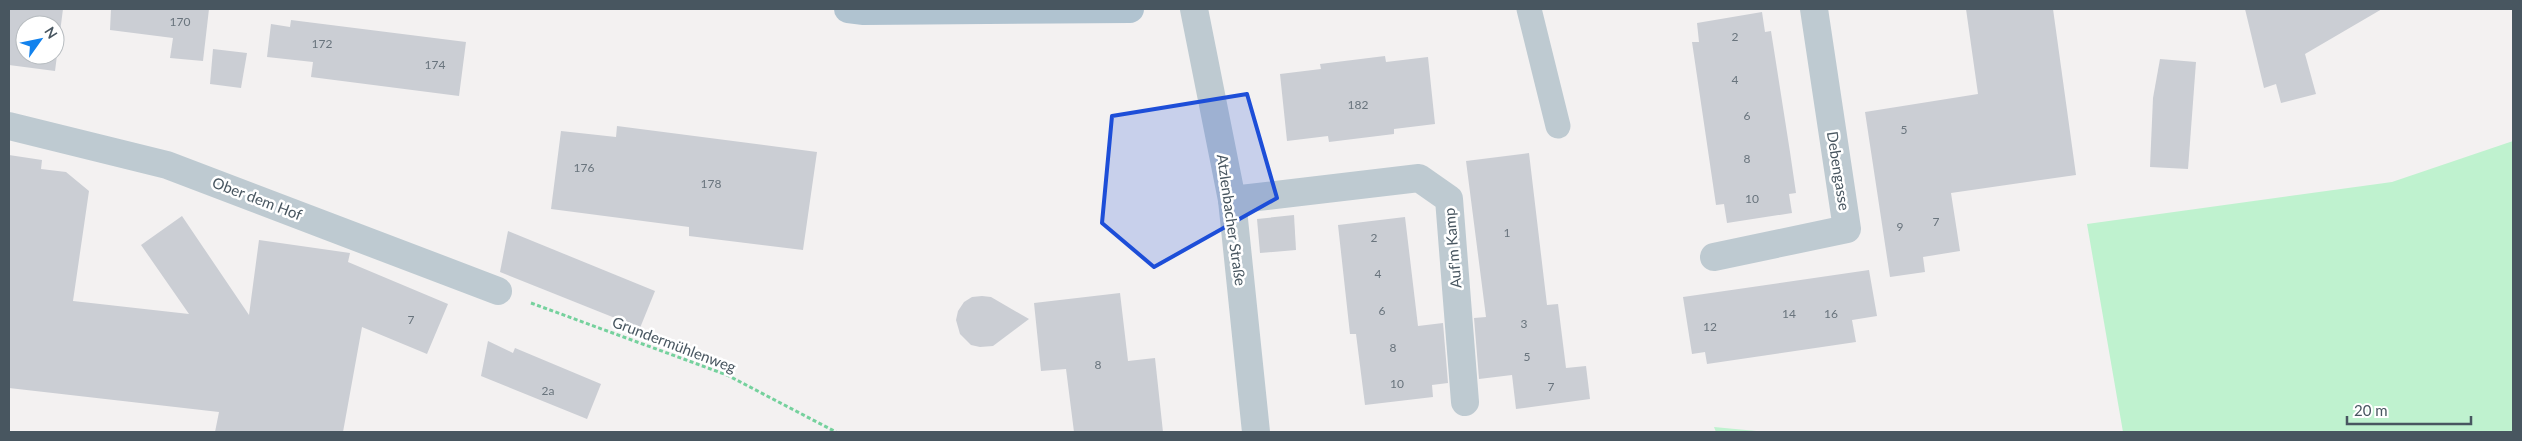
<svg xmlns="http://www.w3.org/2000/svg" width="2522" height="441" font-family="Lato,sans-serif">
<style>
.green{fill:#bff2cf}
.building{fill:#cbced4;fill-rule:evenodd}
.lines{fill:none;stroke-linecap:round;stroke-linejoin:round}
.path{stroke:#75d19d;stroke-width:3;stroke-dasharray:4 2.5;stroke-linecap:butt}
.lane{stroke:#becad1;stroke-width:25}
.street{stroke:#becad1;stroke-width:28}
.primary{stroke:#b0c3d0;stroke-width:28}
.marked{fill:#1d4ed8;fill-opacity:0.2;stroke:#1d4ed8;stroke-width:4;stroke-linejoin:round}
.labels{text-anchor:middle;stroke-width:5;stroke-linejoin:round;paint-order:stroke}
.number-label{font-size:12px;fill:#69747d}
.street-label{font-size:15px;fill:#485660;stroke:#fff}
</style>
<rect width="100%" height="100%" fill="#f3f1f1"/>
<g class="green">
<polygon points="2513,141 2513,432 2123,432 2087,224 2392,182"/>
<polygon points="1714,427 1767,432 1716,432"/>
</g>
<g class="building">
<path d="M 9,9 L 63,9 L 55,71 L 9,65 ZM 25,25 L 55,25 L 55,55 L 25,55 Z"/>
<polygon points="111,9 209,9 203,61 170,58 173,38 110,30"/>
<polygon points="1966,9 2053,9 2076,175 1951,193 1960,251 1923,257 1925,272 1890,277 1865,112 1978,94"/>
<polygon points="2245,9 2382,9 2305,54 2316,94 2281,103 2276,84 2264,88"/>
<polygon points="1762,12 1765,32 1771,31 1790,152 1796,193 1789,194 1792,213 1727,223 1724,204 1716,205 1692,42 1699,42 1697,23"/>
<polygon points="291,20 466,42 459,96 311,77 313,62 267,57 271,24 290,27"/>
<polygon points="213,49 247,53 241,88 210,84"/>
<polygon points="1385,56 1386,62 1428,57 1435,124 1394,129 1394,134 1329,142 1328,136 1287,141 1280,74 1321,69 1320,64"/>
<polygon points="2160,59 2196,62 2188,169 2150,167 2153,98"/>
<polygon points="617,126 817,152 803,250 689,236 689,227 551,209 561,131 616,137"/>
<polygon points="1529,153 1547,305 1558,304 1566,368 1586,366 1590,399 1516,409 1512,375 1479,379 1474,318 1486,317 1466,161"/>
<polygon points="9,155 42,160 41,169 66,172 89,191 73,301 189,314 141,245 182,216 249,315 259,240 350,253 348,262 448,304 427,354 362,327 343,432 215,432 219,412 9,388"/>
<polygon points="1294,215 1296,250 1260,253 1257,219"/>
<polygon points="1405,217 1418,326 1443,323 1448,383 1432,385 1433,397 1365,405 1356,334 1350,334 1338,225"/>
<polygon points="508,231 655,291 640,328 500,272"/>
<polygon points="1869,270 1877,316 1852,320 1856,342 1707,364 1705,352 1692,354 1683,297"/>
<polygon points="1120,293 1128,361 1155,358 1163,432 1074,432 1066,369 1041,371 1034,303"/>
<polygon points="982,296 991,297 1029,319 993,346 980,347 971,345 960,334 956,320 958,311 964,302 972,297"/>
<polygon points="488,341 513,353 515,348 601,384 587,419 481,376"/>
</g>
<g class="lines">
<polyline class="path" points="531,303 727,375 836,432"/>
<polyline class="lane" points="1529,9 1558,126"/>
<g class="street">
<polyline points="1194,9 1232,200 1256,432"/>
<polyline points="9,126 167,165 498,291"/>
<polyline points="1232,200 1419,178 1449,199 1465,402"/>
<polyline points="1714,257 1847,229 1814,9"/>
</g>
<polyline class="primary" points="848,9 864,11 1130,9"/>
</g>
<path class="marked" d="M 1247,94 L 1277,198 L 1154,267 L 1102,223 L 1112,116 Z"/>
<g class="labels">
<g class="number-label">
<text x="180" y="26">170</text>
<text x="1735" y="41">2</text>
<text x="322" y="48">172</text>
<text x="435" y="69">174</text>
<text x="1735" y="84">4</text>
<text x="1358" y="109">182</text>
<text x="1747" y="120">6</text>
<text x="1904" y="134">5</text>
<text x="1747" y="163">8</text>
<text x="584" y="172">176</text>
<text x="711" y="188">178</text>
<text x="1752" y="203">10</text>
<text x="1936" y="226">7</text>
<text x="1900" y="231">9</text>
<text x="1507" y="237">1</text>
<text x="1374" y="242">2</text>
<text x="1378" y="278">4</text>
<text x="1382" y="315">6</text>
<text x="1789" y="318">14</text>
<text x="1831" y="318">16</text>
<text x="411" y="324">7</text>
<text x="1524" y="328">3</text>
<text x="1710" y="331">12</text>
<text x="1393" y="352">8</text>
<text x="1527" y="361">5</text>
<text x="1098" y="369">8</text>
<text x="1397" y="388">10</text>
<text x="1551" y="391">7</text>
<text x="548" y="395">2a</text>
</g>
<g class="street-label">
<text transform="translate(1838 171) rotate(81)" y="5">Debengasse</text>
<text transform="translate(257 199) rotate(21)" y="5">Ober dem Hof</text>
<text transform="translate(1231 220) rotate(82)" y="5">Atzlenbacher Straße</text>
<text transform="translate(1453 248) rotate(-95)" y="5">Auf'm Kamp</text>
<text transform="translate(674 345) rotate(21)" y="5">Grundermühlenweg</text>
</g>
</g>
<rect width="2522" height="441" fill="none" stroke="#485660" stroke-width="20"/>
<g transform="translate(40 40) rotate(57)"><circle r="24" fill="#ffffff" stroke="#b6bbbf"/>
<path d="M0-4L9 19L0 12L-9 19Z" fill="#1282ed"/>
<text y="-8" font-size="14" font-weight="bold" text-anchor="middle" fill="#485660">N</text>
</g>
<path d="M2347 416v8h124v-8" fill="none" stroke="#485660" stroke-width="2.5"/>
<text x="2354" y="416" font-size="15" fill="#485660" stroke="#ffffff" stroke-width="4" paint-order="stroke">20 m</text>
</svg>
